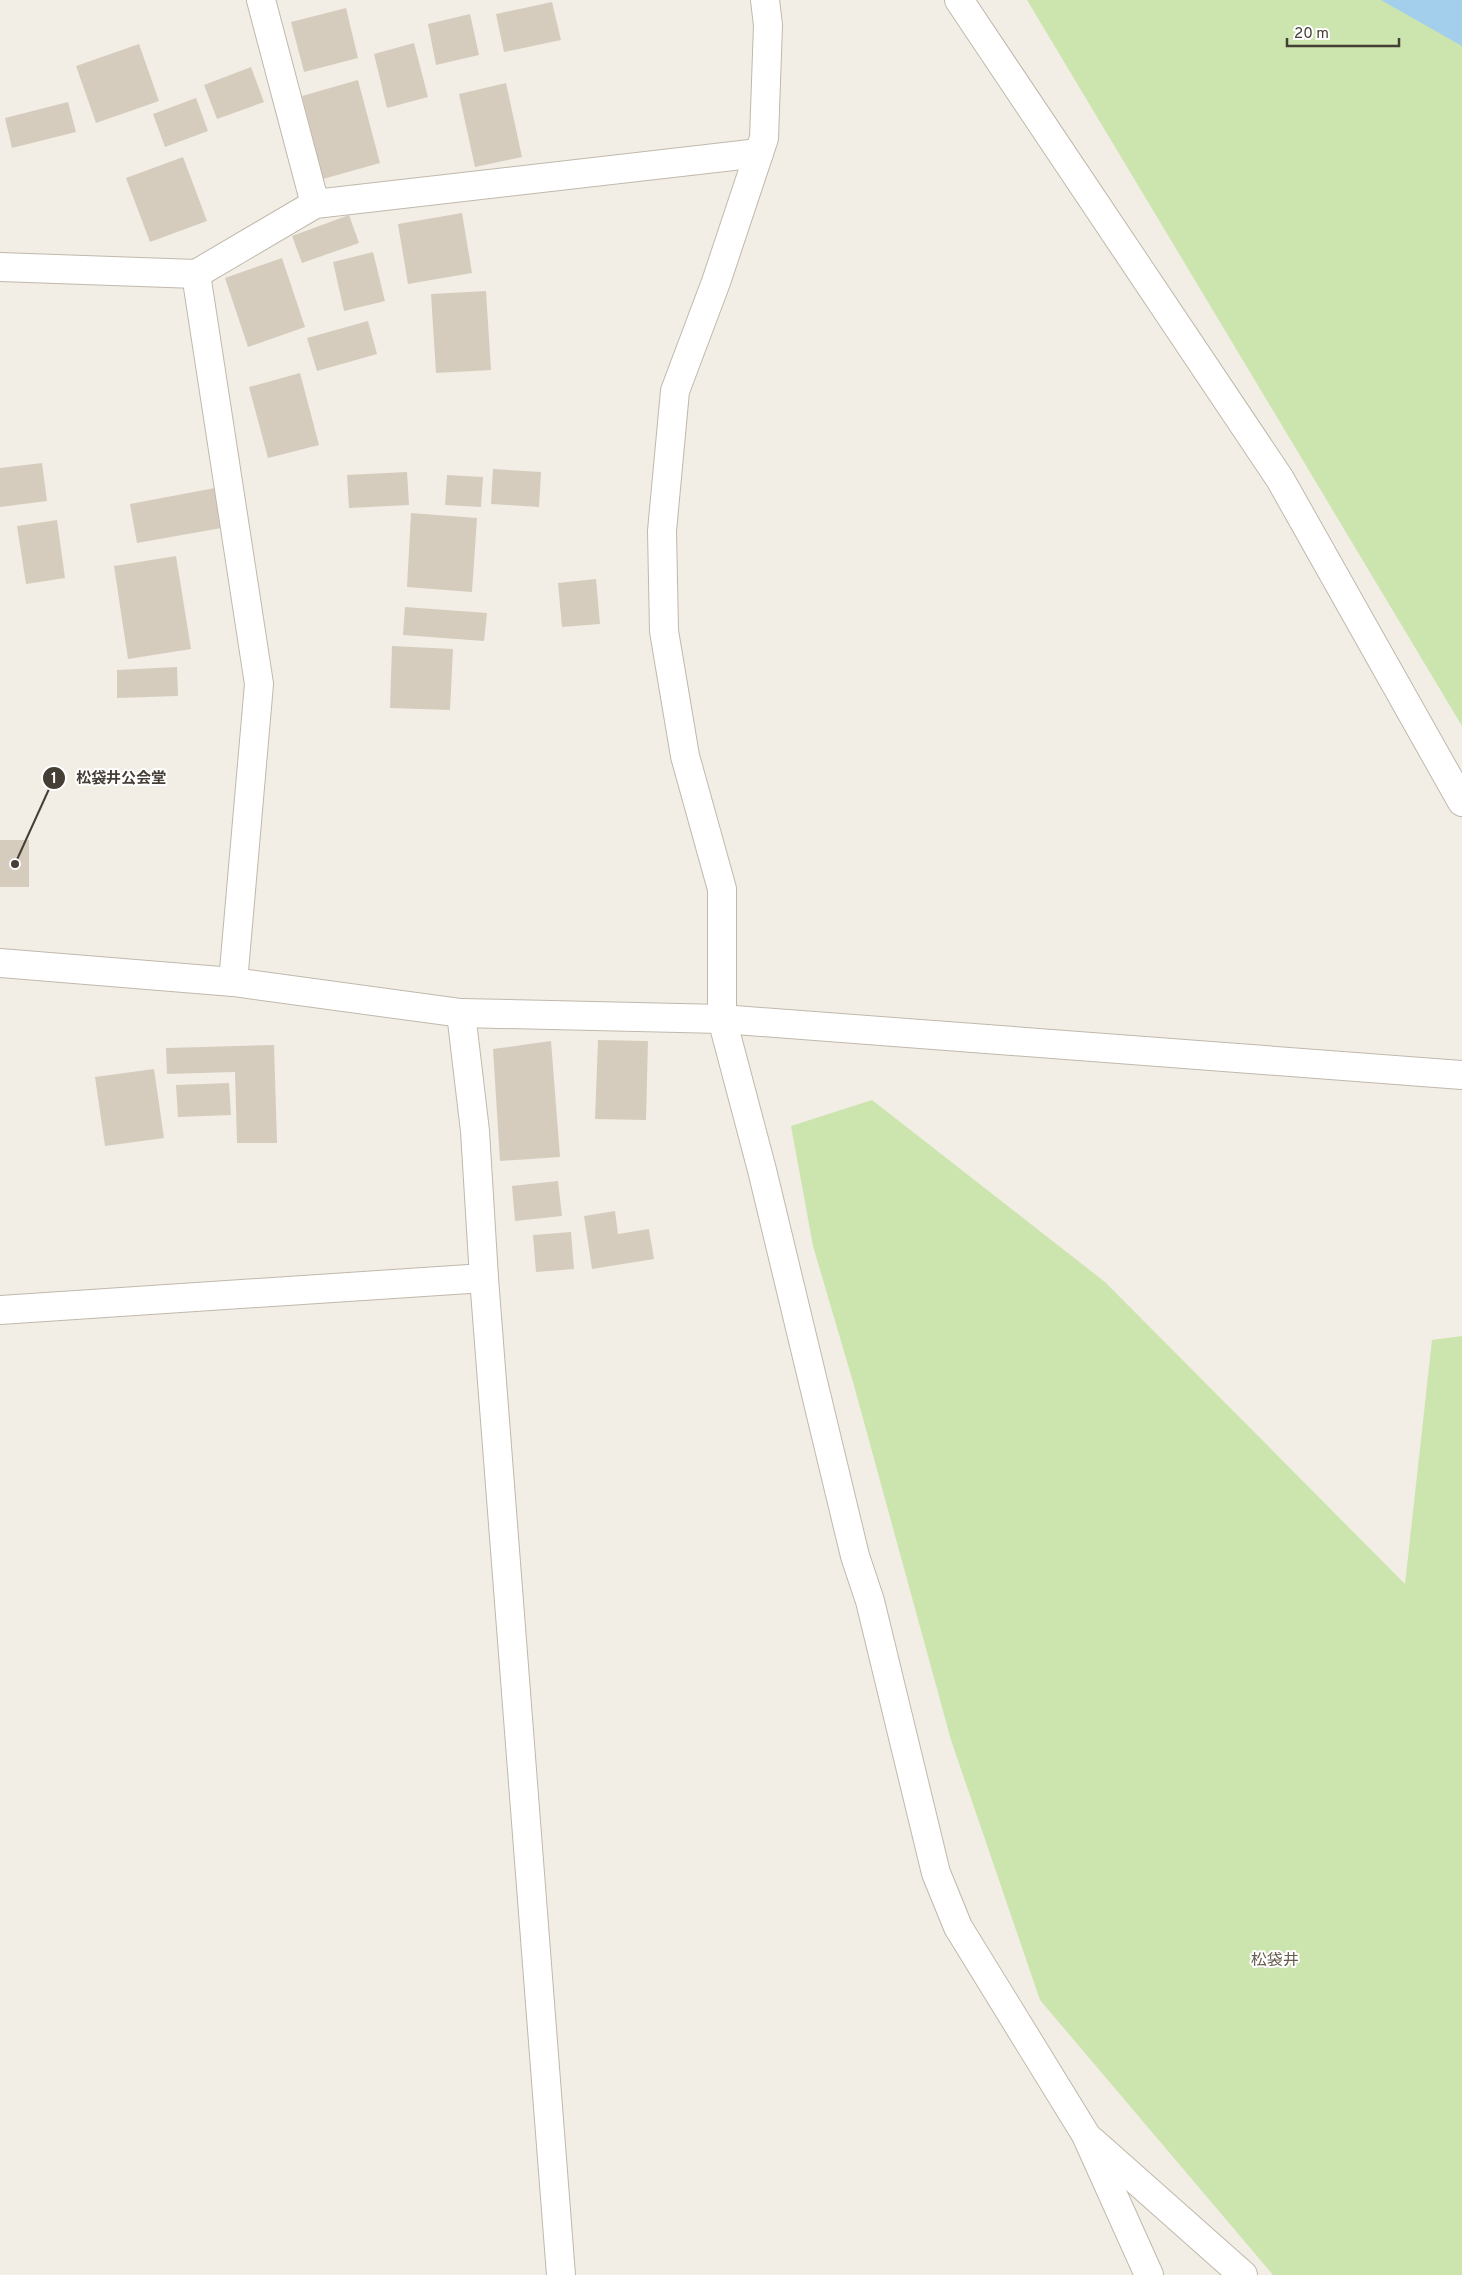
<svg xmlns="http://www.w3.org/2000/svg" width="1462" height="2275" font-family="Overpass,'Noto Sans JP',sans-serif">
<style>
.green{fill:#cce5af}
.water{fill:#a3ceec}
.building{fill:#d6ccbe}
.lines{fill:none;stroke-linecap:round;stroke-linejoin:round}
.minor-casing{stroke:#c0b8ab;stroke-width:30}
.minor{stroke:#fff;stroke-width:28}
.labels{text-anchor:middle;stroke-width:4;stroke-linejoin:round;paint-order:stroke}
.quarter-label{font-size:16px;fill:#665c4d;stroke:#fff}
.leader{fill:none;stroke:#443e35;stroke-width:2}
.callout-dot{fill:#443e35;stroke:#fff;stroke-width:2}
.mark-label{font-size:15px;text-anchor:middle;font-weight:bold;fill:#fff}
.callout-label{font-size:15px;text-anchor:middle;font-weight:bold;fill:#443e35;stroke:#fff;stroke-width:4;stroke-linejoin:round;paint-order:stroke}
</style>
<rect width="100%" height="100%" fill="#f2eee5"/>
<g class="green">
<polygon points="1027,0 1462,0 1462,726"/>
<polygon points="872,1100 1105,1282 1405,1584 1432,1340 1462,1336 1462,2275 1273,2275 1040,2000 951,1740 853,1382 813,1246 791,1126"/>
</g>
<polygon class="water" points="1381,0 1462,0 1462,46"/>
<g class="building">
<polygon points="552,2 561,40 504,52 496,14"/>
<polygon points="346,8 358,58 304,72 291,22"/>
<polygon points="470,14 479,55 436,65 428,24"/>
<polygon points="414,43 428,97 387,108 374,54"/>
<polygon points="139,44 159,101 96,123 76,66"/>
<polygon points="251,67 264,102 217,119 204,85"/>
<polygon points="358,80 380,163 323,179 302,96"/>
<polygon points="506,83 522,157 475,167 459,94"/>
<polygon points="196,98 208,131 165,147 153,114"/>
<polygon points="68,102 76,132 12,148 5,118"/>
<polygon points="183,157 207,221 150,242 126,178"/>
<polygon points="462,213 472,273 408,284 398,224"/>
<polygon points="349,215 359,243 302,263 292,236"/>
<polygon points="373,252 385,301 344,311 333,262"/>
<polygon points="282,258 305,327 248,347 225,278"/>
<polygon points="486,291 491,370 436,373 431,294"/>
<polygon points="368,321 377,354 317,371 307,338"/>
<polygon points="300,373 319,445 268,458 249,387"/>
<polygon points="42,463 47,501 0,507 0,468"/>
<polygon points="493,469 541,472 539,507 491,504"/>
<polygon points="407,472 409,505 349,508 347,475"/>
<polygon points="447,475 483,477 481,507 445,505"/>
<polygon points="220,487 227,527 137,543 130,504"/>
<polygon points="411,513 477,518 472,592 407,587"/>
<polygon points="57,520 65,578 26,584 17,526"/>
<polygon points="176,556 191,649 128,659 114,566"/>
<polygon points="596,579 600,624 562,627 558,583"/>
<polygon points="405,607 487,613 484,641 403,635"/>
<polygon points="392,646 453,649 450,710 390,708"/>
<polygon points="177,667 178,696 117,698 117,670"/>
<rect x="0" y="840" width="29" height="47"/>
<polygon points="598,1040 648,1041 646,1120 595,1119"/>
<polygon points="551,1041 560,1157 500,1161 493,1049"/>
<polygon points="274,1045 277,1143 237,1143 235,1072 167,1074 166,1048"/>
<polygon points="154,1069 164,1138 105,1146 95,1077"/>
<polygon points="229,1083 231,1115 178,1117 176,1085"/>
<polygon points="558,1181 562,1216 515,1221 512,1186"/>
<polygon points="615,1211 618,1234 649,1229 654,1259 592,1269 584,1216"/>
<polygon points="571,1232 574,1269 536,1272 533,1235"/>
</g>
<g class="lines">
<defs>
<g id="minor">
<polyline points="261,0 315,204"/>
<polyline points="765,0 768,25 764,138 716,282 675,391 662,531 664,631 685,756 722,889 722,1019 762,1170 855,1556 870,1601 936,1873 958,1927 1086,2135 1149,2275"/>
<polyline points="959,0 1280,479 1462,802"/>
<polyline points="0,267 196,274 315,204 759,153"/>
<polyline points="196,274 259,684 233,982"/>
<polyline points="0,963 233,982 461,1013 722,1019 1462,1075"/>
<polyline points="461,1013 475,1131 484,1278 561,2275"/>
<polyline points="0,1310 484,1278"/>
<polyline points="1092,2141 1243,2275"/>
</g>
</defs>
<use href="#minor" class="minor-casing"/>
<use href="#minor" class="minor"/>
</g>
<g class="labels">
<g class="quarter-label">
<text x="1275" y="1965">松袋井</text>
</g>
</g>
<path class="leader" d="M15 864L54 778"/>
<g class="callout-dot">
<circle cx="15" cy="864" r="5"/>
<circle cx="54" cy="778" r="12"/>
</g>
<g class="mark-label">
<text x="54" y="783">1</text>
</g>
<g class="callout-label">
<text x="121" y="783">松袋井公会堂</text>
</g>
<path d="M1287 38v8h112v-8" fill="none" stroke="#443e35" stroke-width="2.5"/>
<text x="1294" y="38" font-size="15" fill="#443e35" stroke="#ffffff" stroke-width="4" paint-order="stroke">20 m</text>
</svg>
